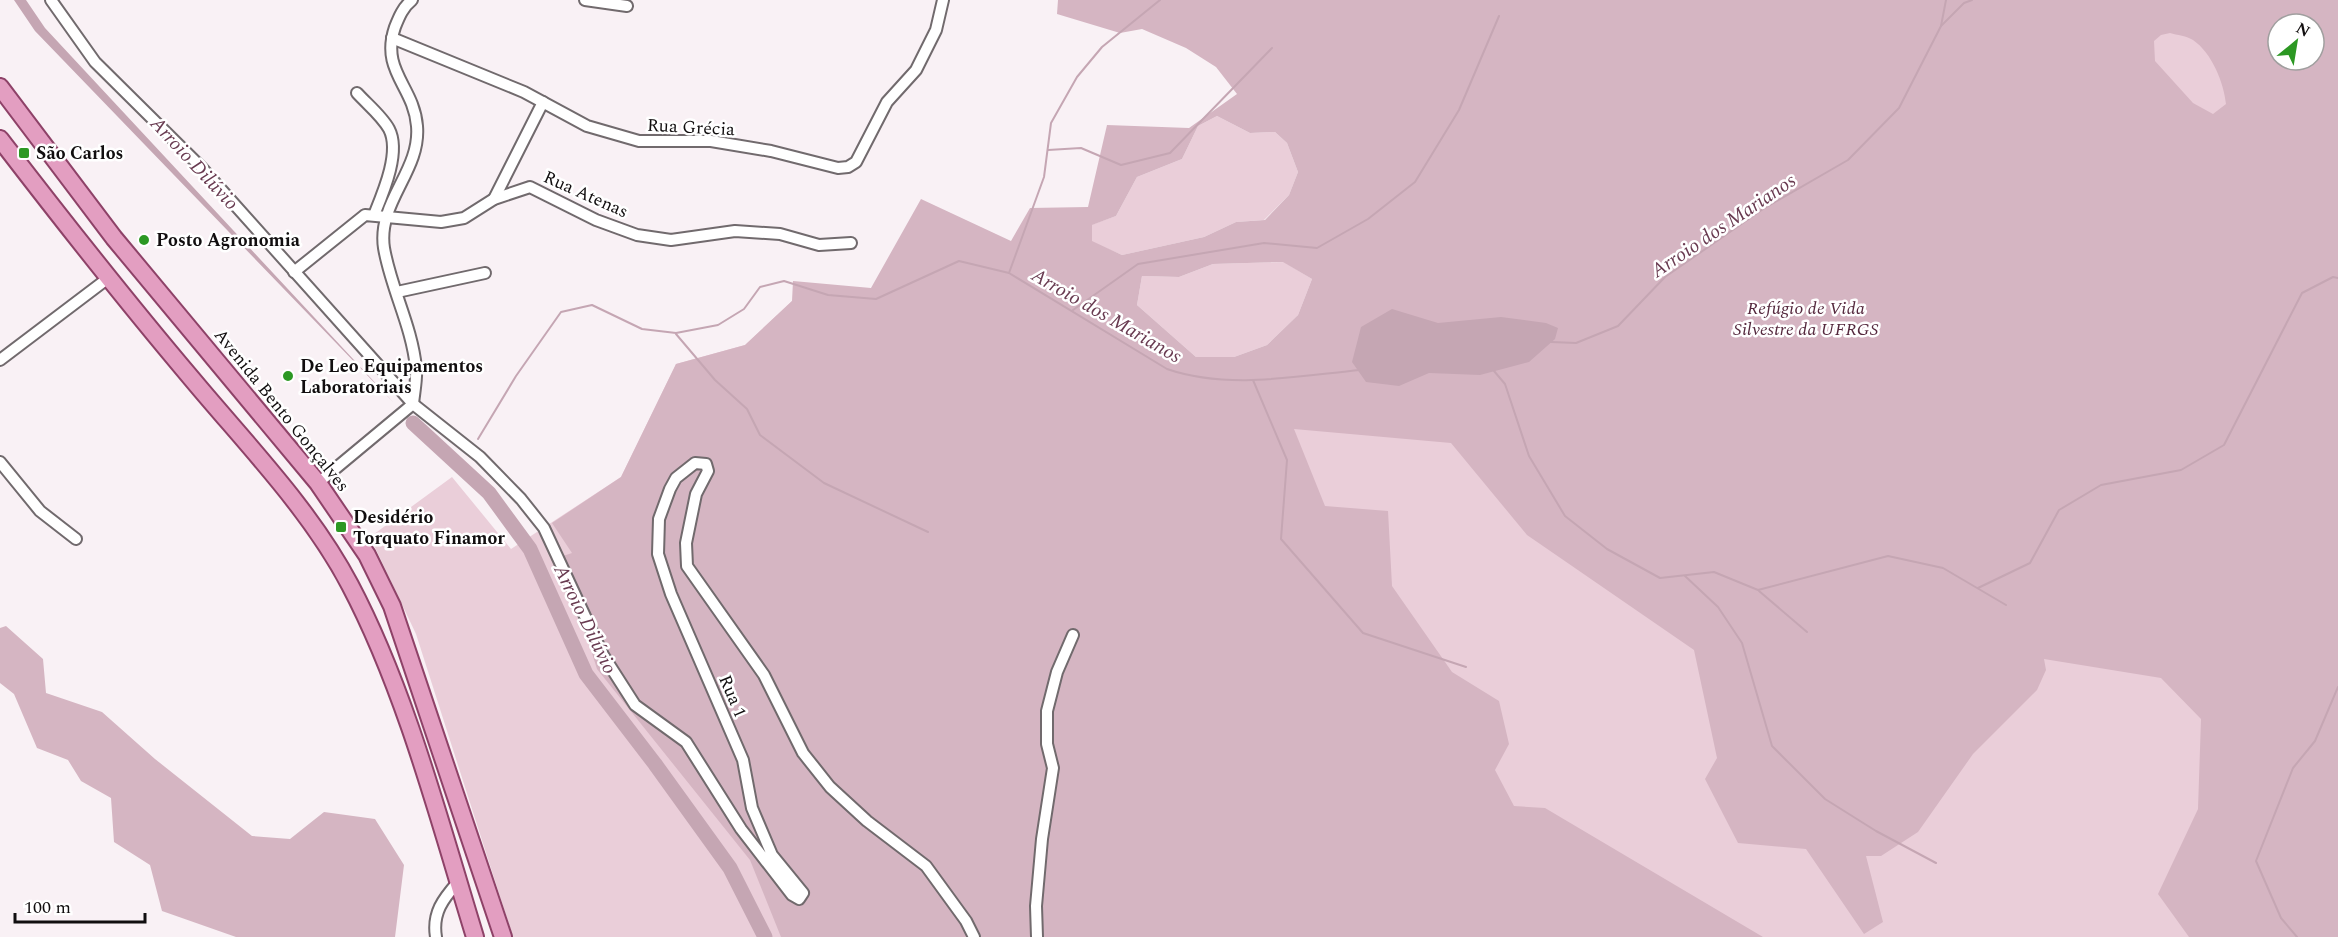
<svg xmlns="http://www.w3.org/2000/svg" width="2338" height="937" font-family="Spectral,serif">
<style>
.green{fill:#eaced9;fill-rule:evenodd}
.forest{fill:#d5b5c2;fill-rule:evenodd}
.water{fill:#c5a6b3}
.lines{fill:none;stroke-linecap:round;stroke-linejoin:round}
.stream{stroke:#c5a6b3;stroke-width:2}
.river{stroke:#c5a6b3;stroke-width:15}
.minor-casing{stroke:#716a6d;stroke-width:14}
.primary-casing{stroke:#8e4268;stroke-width:20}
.minor{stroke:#fff;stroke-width:10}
.primary{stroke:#e39ec1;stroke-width:16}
.poi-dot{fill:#2c9823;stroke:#fff;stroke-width:2}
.labels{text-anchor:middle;stroke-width:5;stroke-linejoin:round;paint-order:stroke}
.street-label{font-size:18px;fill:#110e0f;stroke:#fff}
.poi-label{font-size:18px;font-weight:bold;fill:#110e0f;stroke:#fff;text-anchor:start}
.park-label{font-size:18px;font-style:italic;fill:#55293e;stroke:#fff}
.water-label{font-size:20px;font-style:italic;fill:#693b51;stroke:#fff}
</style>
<rect width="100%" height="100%" fill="#f9f1f5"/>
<g class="green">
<path d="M 1563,0 L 2338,0 L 2338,937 L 513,937 L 416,634 L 370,537 L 452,477 L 511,549 L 621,477 L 676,364 L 745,345 L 792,301 L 1253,380 ZM 2278,24 L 2314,24 L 2314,60 L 2278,60 Z"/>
<polygon points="1217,116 1250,133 1275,132 1287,143 1298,172 1289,195 1264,220 1236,222 1204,237 1122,255 1092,242 1091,225 1116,216 1137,177 1182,159 1198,126"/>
<polygon points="1284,262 1312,279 1298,315 1267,345 1234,357 1196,357 1137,305 1142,276 1179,277 1213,264"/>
</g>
<g class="forest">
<path d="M 1058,0 L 2338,0 L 2338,937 L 2189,937 L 2158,894 L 2198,809 L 2201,719 L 2161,678 L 2044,659 L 2046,670 L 2037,690 L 1973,754 L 1918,832 L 1881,856 L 1866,856 L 1883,922 L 1864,934 L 1806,849 L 1738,843 L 1705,779 L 1717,758 L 1694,650 L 1527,535 L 1451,443 L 1294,429 L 1325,506 L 1388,511 L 1392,586 L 1452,672 L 1499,701 L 1509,744 L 1495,770 L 1514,806 L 1545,808 L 1763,937 L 781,937 L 750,860 L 597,669 L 572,590 L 551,560 L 572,553 L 552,523 L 621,477 L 676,364 L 745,345 L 792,301 L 793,281 L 871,288 L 921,199 L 1011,241 L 1030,208 L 1088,207 L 1107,125 L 1189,128 L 1237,94 L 1216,67 L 1186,48 L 1142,29 L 1120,33 L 1057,14 ZM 2278,24 L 2314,24 L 2314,60 L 2278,60 ZM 2170,33 C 2177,35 2187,36 2193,40 C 2212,53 2224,83 2226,104 L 2213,114 L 2193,103 L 2155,61 L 2154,41 L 2161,35 ZM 1217,116 L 1250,133 L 1275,132 L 1287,143 L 1298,172 L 1289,195 L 1265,220 L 1236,222 L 1204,237 L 1122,255 L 1092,241 L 1092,225 L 1116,216 L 1137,177 L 1182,159 L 1198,126 ZM 1283,262 L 1312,279 L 1298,315 L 1267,345 L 1234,357 L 1196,357 L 1137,305 L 1142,276 L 1179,277 L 1213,264 Z"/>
<polygon points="6,626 43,659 46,693 102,712 155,759 252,836 290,839 324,812 375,819 404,865 395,937 236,937 162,911 150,865 114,842 111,798 81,781 68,760 37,748 14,694 0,683 0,628"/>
</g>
<g class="water">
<polygon points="14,0 26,0 45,28 394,403 35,31"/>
<polygon points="1392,309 1438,323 1501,317 1546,323 1558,328 1555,339 1529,362 1480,375 1429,373 1399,386 1366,382 1352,362 1361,327"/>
</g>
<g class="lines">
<g class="stream">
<polyline points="1941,26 1946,0"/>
<polyline points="1048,150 1081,148 1121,165 1170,153 1272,48"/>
<polyline points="1009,273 1044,177 1051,123 1077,77 1102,47 1160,0"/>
<polyline points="1073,310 1138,264 1264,243 1317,248 1368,219 1415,182 1459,110 1499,16"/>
<polyline points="676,334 715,380 747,409 760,435 824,483 928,532"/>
<polyline points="1551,342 1576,343 1618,326 1665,277 1763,209 1848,160 1899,108 1941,26 1964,3 1972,0"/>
<polyline points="1494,371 1505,384 1529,456 1565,516 1607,549 1660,578 1714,572 1758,590 1888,556 1943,568 2006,605"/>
<polyline points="1253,380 1287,460 1281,539 1363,633 1466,667"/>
<path d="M 478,439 L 516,376 L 561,312 L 592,305 L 642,329 L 676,333 L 718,325 L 744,309 L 760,287 L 784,281 L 828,295 L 876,299 L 959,261 L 1009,273 L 1167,369 C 1228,390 1298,376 1360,370"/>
<polyline points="1685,576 1718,607 1742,643 1772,746 1825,799 1876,831 1936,863"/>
<polyline points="1978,588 2030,563 2059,510 2101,485 2181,470 2224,445 2302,293 2333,277 2338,278"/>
<polyline points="1759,591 1807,632"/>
<polyline points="2297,937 2281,918 2256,861 2293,768 2315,741 2338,687"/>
</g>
<polyline class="river" points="413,423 489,493 530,549 586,674 655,764 730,868 765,937"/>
<defs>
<g id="minor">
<polyline points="51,0 95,62 201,167 413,404 480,457 521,499 544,528 603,655 635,705 686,742 741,829 792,895 799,899 803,893 772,855 752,808 743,760 671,594 658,554 659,519 670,489 676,478 695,463 706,464 708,471 696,494 686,543 687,566 764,675 803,753 830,787 867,821 926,866 966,921 974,937"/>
<polyline points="585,0 627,6"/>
<polyline points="392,38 524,92 587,126 639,141 711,141 771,151 838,168 848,167 856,162 887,102 916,70 936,30 943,0"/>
<path d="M 357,93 C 367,104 382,116 389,129 C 401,152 383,193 374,215"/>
<polyline points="494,199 543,102"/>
<polyline points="294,272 365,215 441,222 464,218 494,199 530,187 596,220 637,235 671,240 735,231 780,234 819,245 851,243"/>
<polyline points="397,292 485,273"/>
<polyline points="0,360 107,279"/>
<polyline points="0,462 40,511 76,539"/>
<path d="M 318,483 L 413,404 C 414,393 417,379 416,368 C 412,326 391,289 384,248 C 377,202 421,171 417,126 C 414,86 380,71 395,27 C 399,17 403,7 412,0"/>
<path d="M 436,937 C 432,913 443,899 458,882"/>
<polyline points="1037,937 1036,906 1042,839 1053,768 1047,744 1047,711 1057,672 1073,635"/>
</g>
<g id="primary">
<polyline points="0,87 114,238 318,483 367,555 392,606 503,937"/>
<path d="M 0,139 C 63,221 126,301 192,379 C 247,445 310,509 350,585 C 406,691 440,823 475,937"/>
</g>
</defs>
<use href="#minor" class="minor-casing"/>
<use href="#primary" class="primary-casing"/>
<use href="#minor" class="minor"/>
<use href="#primary" class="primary"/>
</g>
<g class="poi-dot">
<rect x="18" y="147" width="12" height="12" rx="3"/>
<circle cx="144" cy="240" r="6"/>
<circle cx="288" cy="376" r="6"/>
<rect x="335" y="521" width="12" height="12" rx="3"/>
</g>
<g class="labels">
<g class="street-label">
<text transform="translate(691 127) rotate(3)" y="6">Rua Grécia</text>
<text transform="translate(586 194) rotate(24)" y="6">Rua Atenas</text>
<text transform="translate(282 410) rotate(51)" y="6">Avenida Bento Gonçalves</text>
<text transform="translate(733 696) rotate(67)" y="6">Rua 1</text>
</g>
<g class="poi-label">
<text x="36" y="159">São Carlos</text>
<text x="156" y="246">Posto Agronomia</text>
<text x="300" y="372">De Leo Equipamentos<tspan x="300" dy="21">Laboratoriais</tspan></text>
<text x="353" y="523">Desidério<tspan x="353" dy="21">Torquato Finamor</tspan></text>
</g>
<g class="park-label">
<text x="1806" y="314">Refúgio de Vida<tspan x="1806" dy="21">Silvestre da UFRGS</tspan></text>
</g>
<g class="water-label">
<text transform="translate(195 163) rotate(47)" y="7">Arroio Dilúvio</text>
<text transform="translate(1723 225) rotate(-34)" y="7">Arroio dos Marianos</text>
<text transform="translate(1107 315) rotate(30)" y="7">Arroio dos Marianos</text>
<text transform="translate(586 619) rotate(64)" y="7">Arroio Dilúvio</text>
</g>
</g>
<g transform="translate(2296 42) rotate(30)"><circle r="28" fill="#ffffff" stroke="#a09f9f" stroke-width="1.5"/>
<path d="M0-4.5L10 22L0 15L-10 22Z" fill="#2c9823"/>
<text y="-9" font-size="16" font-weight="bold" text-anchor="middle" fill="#110e0f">N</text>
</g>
<path d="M15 913v9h130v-9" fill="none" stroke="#110e0f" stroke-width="3"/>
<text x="24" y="913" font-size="18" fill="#110e0f" stroke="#ffffff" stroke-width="4.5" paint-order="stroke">100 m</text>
</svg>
